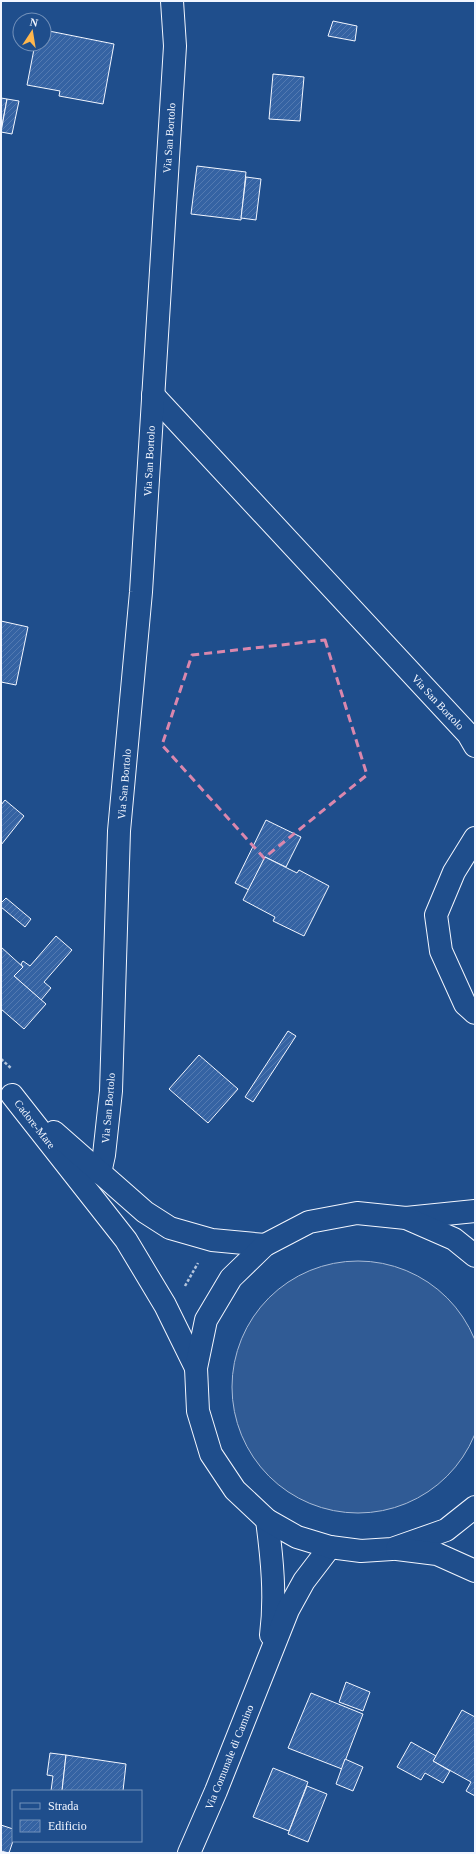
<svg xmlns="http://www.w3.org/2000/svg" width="476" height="1854" font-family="'Times New Roman',serif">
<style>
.built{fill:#305b95;stroke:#a8bbd7}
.building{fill:url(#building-hatch);stroke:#f2f6ff}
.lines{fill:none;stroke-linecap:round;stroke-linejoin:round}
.street-casing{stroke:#f2f6ff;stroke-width:24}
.secondary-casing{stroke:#f2f6ff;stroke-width:24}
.primary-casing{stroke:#f2f6ff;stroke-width:24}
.path{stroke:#b3c4dc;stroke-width:2.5;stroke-dasharray:3 2;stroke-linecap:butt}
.street{stroke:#1f4e8c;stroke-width:22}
.secondary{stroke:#1f4e8c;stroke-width:22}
.primary{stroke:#1f4e8c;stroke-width:22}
.marked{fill:none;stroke:#da87ad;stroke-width:3;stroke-dasharray:8 5;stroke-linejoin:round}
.labels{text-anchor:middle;stroke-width:3;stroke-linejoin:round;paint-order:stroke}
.street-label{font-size:11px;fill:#f2f6ff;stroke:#1f4e8c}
</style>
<defs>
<pattern id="building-hatch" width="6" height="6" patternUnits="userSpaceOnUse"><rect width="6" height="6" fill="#3563a3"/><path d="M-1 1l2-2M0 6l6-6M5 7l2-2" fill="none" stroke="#537ab1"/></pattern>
</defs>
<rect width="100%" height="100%" fill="#1f4e8c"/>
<circle class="built" cx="358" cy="1387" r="126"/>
<g class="building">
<polygon points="333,21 357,26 355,41 328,36"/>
<polygon points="44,30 114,44 103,104 59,96 60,91 27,85 35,44 44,44"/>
<polygon points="273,74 304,77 300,121 269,119"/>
<polygon points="1,98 7,99 1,131"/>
<polygon points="7,99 19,101 12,134 1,132"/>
<polygon points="197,166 246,172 241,220 191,214"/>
<polygon points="246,177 261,179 256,220 241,218"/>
<polygon points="1,621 28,627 16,685 1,682"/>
<polygon points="5,800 24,816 1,845 1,805"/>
<polygon points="266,820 301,837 286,867 265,857 249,890 235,883"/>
<polygon points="265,857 297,873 299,870 329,886 304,936 273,921 275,917 243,900"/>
<polygon points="6,898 31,919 25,927 1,907 1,903"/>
<polygon points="56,936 72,950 44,982 51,988 41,1000 14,976 23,967 21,964 23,961 30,966"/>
<polygon points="1,947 23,967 14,976 46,1004 24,1029 1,1009"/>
<polygon points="288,1031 296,1036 253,1102 245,1097"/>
<polygon points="199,1055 238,1089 208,1123 169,1089"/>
<polygon points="346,1682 370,1692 363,1711 339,1702"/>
<polygon points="311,1693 363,1714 342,1769 288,1748"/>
<polygon points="462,1710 475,1717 475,1796 466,1791 471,1782 433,1761"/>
<polygon points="411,1742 436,1756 433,1761 450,1771 443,1783 425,1773 421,1780 397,1767"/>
<polygon points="50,1753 66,1755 62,1791 51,1791 53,1776 47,1775"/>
<polygon points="66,1755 126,1764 123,1791 62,1791"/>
<polygon points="345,1759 363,1767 353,1791 336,1784"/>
<polygon points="273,1768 308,1782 289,1831 253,1817"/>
<polygon points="307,1786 327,1794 308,1842 288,1834"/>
<polygon points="1,1825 13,1829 13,1841 9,1853 1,1851"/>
</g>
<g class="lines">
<defs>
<g id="street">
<polyline points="153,395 468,734 475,746"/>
<polyline points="475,838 454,872 436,915 441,951 465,1004 475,1013"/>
<polyline points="100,1173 104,1155 111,1091 119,831 141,592 175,46 172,1"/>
<polyline points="406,1218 475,1211"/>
</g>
<g id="secondary">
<path d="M 267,1520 C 272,1558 276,1597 271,1635"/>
<polyline points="189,1853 216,1791 288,1610 304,1581 330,1547"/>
</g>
<g id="primary">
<polyline points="12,1095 126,1240 165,1305 196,1368"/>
<polyline points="54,1132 145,1212 170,1228 212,1240 265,1245"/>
<polyline points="475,1256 454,1239 406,1218 357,1213 309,1222 265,1245 231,1278 206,1320 196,1368 198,1411 211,1454 235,1490 267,1520 297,1537 330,1547 361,1551 392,1549 446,1530 475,1507"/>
<polyline points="397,1549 437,1554 475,1571"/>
</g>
</defs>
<use href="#street" class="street-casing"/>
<use href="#secondary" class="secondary-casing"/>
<use href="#primary" class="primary-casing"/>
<g class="path">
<polyline points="1,1059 12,1069"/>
<polyline points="185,1286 198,1263"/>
</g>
<use href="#street" class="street"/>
<use href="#secondary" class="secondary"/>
<use href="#primary" class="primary"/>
</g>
<path class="marked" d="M 325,640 L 367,775 L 264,858 L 162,745 L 192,655 Z"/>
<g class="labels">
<g class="street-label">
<text transform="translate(169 138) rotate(-86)" y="4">Via San Bortolo</text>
<text transform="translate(149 461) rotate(-87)" y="4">Via San Bortolo</text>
<text transform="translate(438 702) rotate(47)" y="4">Via San Bortolo</text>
<text transform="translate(124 784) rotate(-85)" y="4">Via San Bortolo</text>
<text transform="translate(108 1108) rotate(-85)" y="4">Via San Bortolo</text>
<text transform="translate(35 1124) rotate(52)" y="4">Cadore-Mare</text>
<text transform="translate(229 1757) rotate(-68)" y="4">Via Comunale di Camino</text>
</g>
</g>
<rect width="476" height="1854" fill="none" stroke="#f2f6ff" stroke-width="4"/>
<rect x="12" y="1790" width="130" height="52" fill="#1f4e8c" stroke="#7391ba"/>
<rect x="20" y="1803" width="20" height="6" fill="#1f4e8c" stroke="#7391ba"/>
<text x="48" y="1810" font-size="12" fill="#f2f6ff">Strada</text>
<rect x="20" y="1820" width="20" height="12" fill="url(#building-hatch)" stroke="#7391ba"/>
<text x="48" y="1830" font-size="12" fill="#f2f6ff">Edificio</text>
<g transform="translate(32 32) rotate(12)"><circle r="19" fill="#1f4e8c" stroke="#7391ba"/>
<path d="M0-3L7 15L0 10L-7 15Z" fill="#ffb74d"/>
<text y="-6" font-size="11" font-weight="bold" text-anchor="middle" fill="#f2f6ff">N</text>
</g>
</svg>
